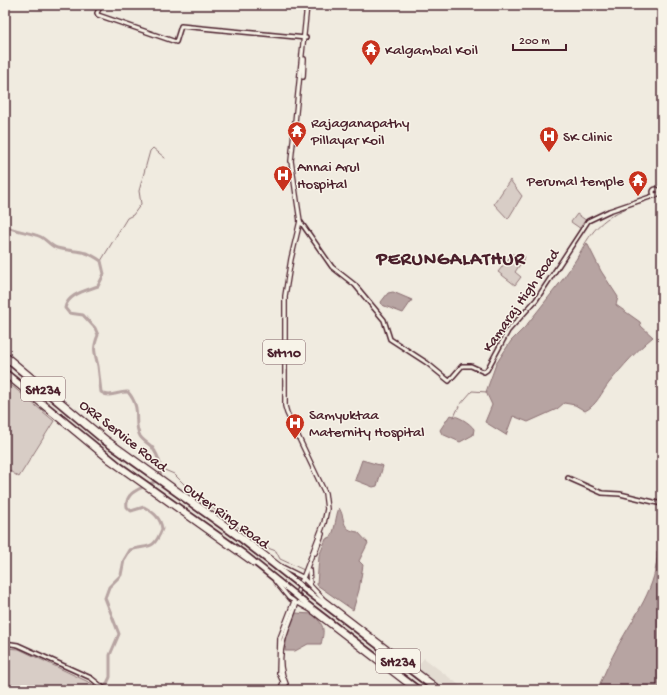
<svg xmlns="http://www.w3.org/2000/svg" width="667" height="695" font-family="'Gochi Hand',sans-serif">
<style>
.built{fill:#e3dcd2}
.green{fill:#d8cdc6;stroke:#917678}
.water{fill:#b7a4a2;stroke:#8b6f72}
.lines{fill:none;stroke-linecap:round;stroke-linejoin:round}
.stream{stroke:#8b6f72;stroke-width:1}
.river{stroke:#b7a4a2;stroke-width:3}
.secondary-casing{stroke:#4a1f2b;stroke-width:6}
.primary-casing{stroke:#4a1f2b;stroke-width:6}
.highway-casing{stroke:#4a1f2b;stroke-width:8}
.secondary{stroke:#f7f3e8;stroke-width:3}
.primary{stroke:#f7f3e8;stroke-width:3.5}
.highway{stroke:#f7f3e8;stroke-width:4.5}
.highway-bridge-casing{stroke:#4a1f2b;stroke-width:8;stroke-linecap:butt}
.highway-bridge{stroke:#f7f3e8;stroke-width:4.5}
.labels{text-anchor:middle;stroke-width:3;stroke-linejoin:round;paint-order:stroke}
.shield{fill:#f7f3e8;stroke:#7e5f64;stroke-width:1}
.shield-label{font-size:14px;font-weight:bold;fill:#4a1f2b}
.poi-label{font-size:15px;fill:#4a1f2b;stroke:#f7f3e8;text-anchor:start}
.street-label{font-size:15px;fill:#4a1f2b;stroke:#f7f3e8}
.district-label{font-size:19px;font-weight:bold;letter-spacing:1px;fill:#4a1f2b;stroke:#f7f3e8}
</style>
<rect width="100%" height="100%" fill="#f0ebe0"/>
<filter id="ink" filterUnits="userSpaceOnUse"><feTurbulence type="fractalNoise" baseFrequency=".025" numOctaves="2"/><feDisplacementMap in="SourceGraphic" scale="8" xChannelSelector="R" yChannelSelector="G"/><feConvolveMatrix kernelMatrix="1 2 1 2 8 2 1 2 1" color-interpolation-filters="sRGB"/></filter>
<g filter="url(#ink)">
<polygon class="built" points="424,658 459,685 466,690 443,690 416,669"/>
<g class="green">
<polygon points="510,180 522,196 508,219 494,204"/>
<polygon points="577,214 587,221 581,229 571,222"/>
<polygon points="519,253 525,257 515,272 521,277 515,285 498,272 512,254 517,256"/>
<polygon points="5,380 54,421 19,477 5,468"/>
<polygon points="5,648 19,649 99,687 100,690 5,690"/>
</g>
<g class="water">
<path d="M 587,243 L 601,271 L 618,297 L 616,305 L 640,322 L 641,326 L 653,337 C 636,351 623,366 609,383 C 601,393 597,405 585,411 L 575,405 L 564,403 L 557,409 L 528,422 L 513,416 L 506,435 L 485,422 L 492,405 L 486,392 L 496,364 L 511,341 L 525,327 L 563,279 Z"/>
<polygon points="393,292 412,300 403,313 382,305 381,302 388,293"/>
<path d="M 450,415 C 458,416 469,422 474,429 L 473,435 L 460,442 L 442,434 L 440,430 Z"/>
<polygon points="362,460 383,466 377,486 373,487 355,480"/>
<path d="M 339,508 C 346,518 340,530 358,532 L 368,543 L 359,561 L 363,565 L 359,590 L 353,610 L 317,585 L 319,556 L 326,539 L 331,537 C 336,527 335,518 339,508 Z"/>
<path d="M 657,551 L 662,554 L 662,690 L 597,690 C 604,675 610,660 618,646 C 634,616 658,587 657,551 Z"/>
<path d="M 295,613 L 313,614 C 324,626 325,628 321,644 L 308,644 L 295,651 L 285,651 L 287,633 Z"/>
</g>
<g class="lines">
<g class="stream">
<path d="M 577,258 C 590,233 600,219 627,208 L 627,207 L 648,200 L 647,198"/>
<polyline points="101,261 127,218 133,215 141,204 139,191 150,151 153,148 165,158"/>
<polyline points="454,417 459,406 472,391 487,392"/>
<polyline points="160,468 174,474 195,495 265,547 276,551 280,559 304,570"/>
</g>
<path class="river" d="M 5,226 C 17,232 30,232 41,237 C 47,240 50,246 57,248 C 76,253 83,248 101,261 L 104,274 L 98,286 C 85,291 68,294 65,308 L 69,313 L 83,315 L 95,328 L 98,335 C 92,350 95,352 98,366 C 99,375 100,383 101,392 C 110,399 118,391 128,392 C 143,410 132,421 140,436 C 143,441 148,443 152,447 C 158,455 164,470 159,479 C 149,487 124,489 127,507 L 131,511 L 144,507 C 153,512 161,518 162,529 C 153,552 148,544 130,550 L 124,560 L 121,575 L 109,587 L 105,598 L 119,634 L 110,655 L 110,677 L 104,690"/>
<defs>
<g id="secondary">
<polyline points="101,5 97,13 98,15 176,42 181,26 306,38"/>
<circle cx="656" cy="192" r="3"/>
<polyline points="300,221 332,267 355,285 384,320 390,339 427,363 449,381 462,366 471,366 484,372 487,370 508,331 536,300 588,221 609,211 656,195"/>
<polyline points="568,478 602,493 620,494 662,504"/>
<polyline points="5,643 18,645 91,678 106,690"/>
</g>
<g id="primary">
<polyline points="303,77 304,59"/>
<polyline points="5,354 107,439 239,534 280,566 302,577 324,600 441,690"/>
<polyline points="5,375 108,460 254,564"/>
<polyline points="315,553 322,534"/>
<polyline points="309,570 310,584"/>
<polyline points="275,581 289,598 311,610 415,690"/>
<path d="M 286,684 C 271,651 291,625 299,596"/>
<polyline points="280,690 283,683"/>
<polyline points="287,690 279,673 280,638 324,523 327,509 325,493 287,413 285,406 285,296 291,259 300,221 291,161 307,5"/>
</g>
<g id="highway">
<polyline points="5,358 104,441 242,540 298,584"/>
<polyline points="5,372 120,466 243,553 294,594"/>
<polyline points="304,589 436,690"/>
<polyline points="300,599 419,690"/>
</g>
</defs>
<use href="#secondary" class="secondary-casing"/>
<use href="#primary" class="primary-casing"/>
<use href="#highway" class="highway-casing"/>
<use href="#secondary" class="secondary"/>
<use href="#primary" class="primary"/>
<use href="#highway" class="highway"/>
<defs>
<g id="highway-bridge">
<polyline points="298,584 304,589"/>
<polyline points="294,594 300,599"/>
</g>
</defs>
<use href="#highway-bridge" class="highway-bridge-casing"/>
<use href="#highway-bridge" class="highway-bridge"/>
</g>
</g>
<defs>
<symbol id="temple-pin" viewBox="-11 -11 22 30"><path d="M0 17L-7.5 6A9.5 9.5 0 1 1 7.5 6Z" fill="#c8321e" stroke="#f7f3e8"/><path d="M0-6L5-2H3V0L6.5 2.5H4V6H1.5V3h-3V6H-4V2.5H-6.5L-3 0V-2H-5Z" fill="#fff"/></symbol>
<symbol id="hospital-pin" viewBox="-11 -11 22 30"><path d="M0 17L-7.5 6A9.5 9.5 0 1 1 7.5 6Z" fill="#c8321e" stroke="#f7f3e8"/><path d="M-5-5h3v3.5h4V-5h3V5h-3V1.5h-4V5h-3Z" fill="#fff"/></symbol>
</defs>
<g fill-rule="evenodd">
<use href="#temple-pin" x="360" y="38" width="22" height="30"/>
<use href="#temple-pin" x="286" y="120" width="22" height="30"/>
<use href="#hospital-pin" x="538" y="125" width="22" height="30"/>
<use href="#hospital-pin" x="272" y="164" width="22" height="30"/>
<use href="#temple-pin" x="627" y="169" width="22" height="30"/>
<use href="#hospital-pin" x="284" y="412" width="22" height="30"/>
</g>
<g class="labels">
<g class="shield">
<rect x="263" y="340" width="42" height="24" rx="3"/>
<rect x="21" y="377" width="44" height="24" rx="3"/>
<rect x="376" y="649" width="44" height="24" rx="3"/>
</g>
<g class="shield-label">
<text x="284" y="357">SH110</text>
<text x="43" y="394">SH234</text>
<text x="398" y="666">SH234</text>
</g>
<g class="poi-label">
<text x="385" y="54">Kalgambal Koil</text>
<text x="311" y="127">Rajaganapathy<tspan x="311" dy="17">Pillayar Koil</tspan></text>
<text x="563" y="141">SK Clinic</text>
<text x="297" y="171">Annai Arul<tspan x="297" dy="17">Hospital</tspan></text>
<text x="624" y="185" text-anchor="end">Perumal temple</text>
<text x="309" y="419">Samyuktaa<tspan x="309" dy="17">Maternity Hospital</tspan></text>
</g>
<g class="street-label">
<text transform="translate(520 300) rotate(-55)" y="5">Kamaraj High Road</text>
<text transform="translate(124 435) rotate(38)" y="5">ORR Service Road</text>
<text transform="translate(227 515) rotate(36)" y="5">Outer Ring Road</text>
</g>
<g class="district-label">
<text x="451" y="264">PERUNGALATHUR</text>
</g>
</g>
<rect width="667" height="695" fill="none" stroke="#f7f3e8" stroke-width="20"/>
<rect x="10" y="10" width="647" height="675" fill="none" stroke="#4a1f2b" stroke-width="1.5" filter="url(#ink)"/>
<path d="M513 44v6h53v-6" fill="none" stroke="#4a1f2b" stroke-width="2"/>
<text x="519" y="44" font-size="12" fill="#4a1f2b" stroke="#f7f3e8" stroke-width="3" paint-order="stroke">200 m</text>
</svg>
